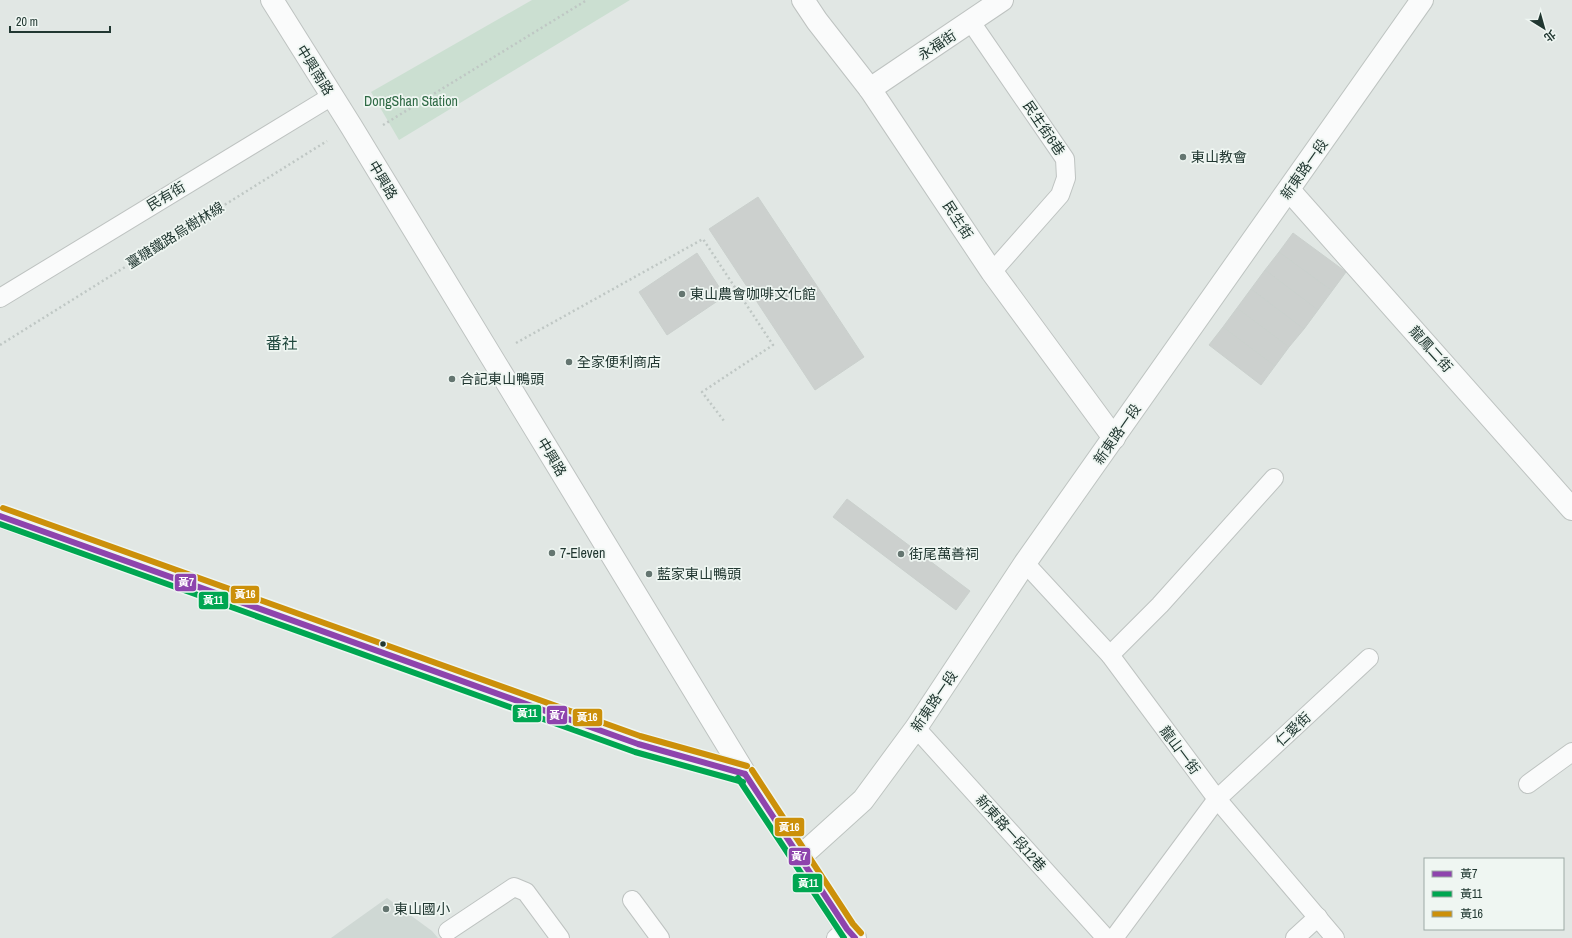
<svg xmlns="http://www.w3.org/2000/svg" width="1572" height="938" font-family="'Archivo Narrow','Noto Sans TC',sans-serif">
<style>
.built{fill:#cfd8d4}
.green{fill:#cbdfd1}
.building{fill:#ccd0ce;stroke:#cad0cd}
.lines{fill:none;stroke-linecap:round;stroke-linejoin:round}
.lane-casing{stroke:#bec3c1;stroke-width:20}
.street-casing{stroke:#bec3c1;stroke-width:24}
.secondary-casing{stroke:#bec4c1;stroke-width:24}
.path{stroke:#bfc7c4;stroke-width:2.5;stroke-dasharray:2 3;stroke-linecap:butt}
.lane{stroke:#fafbfb;stroke-width:18}
.street{stroke:#fafbfb;stroke-width:22}
.secondary{stroke:#fafbfb;stroke-width:22}
.bus-1-casing{stroke:#eff6f2;stroke-width:9}
.bus-2-casing{stroke:#eff6f2;stroke-width:9}
.bus-3-casing{stroke:#eff6f2;stroke-width:9}
.bus-1{stroke:#8e44ad;stroke-width:6}
.bus-2{stroke:#00a651;stroke-width:6}
.bus-3{stroke:#cc900a;stroke-width:6}
.poi-dot{fill:#647570;stroke:#eff6f2;stroke-width:1.5}
.bus-dot{fill:#213731;stroke:#eff6f2;stroke-width:1.5}
.labels{text-anchor:middle;stroke-width:3.5;stroke-linejoin:round;paint-order:stroke}
.street-label{font-size:14px;fill:#213731;stroke:#eff6f2}
.park-label{font-size:14px;fill:#2f6a45;stroke:#eff6f2}
.poi-label{font-size:14px;fill:#213731;stroke:#eff6f2;text-anchor:start}
.quarter-label{font-size:16px;fill:#1f473d;stroke:#eff6f2}
.line-badge{stroke:#eff6f2;stroke-width:1.5}
.badge-label{font-size:11px;text-anchor:middle;font-weight:bold;fill:#fff}
</style>
<rect width="100%" height="100%" fill="#e1e7e4"/>
<polygon class="built" points="387,898 432,931 438,938 331,938"/>
<polygon class="green" points="532,0 630,0 399,140 371,92"/>
<g class="building">
<polygon points="758,197 864,357 815,390 709,229"/>
<polygon points="1293,233 1346,272 1332,291 1279,252"/>
<polygon points="1279,252 1332,291 1318,310 1265,270"/>
<polygon points="697,253 725,296 667,335 639,292"/>
<polygon points="1265,270 1318,310 1304,329 1251,289"/>
<polygon points="1251,289 1304,329 1289,347 1237,308"/>
<polygon points="1237,308 1289,347 1275,366 1223,327"/>
<polygon points="1223,327 1275,366 1261,385 1209,345"/>
<polygon points="847,499 970,591 956,610 833,517"/>
</g>
<g class="lines">
<defs>
<g id="lane">
<polyline points="971,22 1065,159 1066,178 1060,195 992,272"/>
<polyline points="0,298 332,96"/>
<polyline points="1025,563 1110,655 1217,799 1335,938"/>
<polyline points="1110,655 1160,605 1274,478"/>
<polyline points="916,728 1106,938"/>
<polyline points="1528,784 1572,752"/>
<polyline points="632,900 660,938"/>
<polyline points="448,931 514,887 526,892 560,938"/>
<polyline points="836,938 847,929"/>
<polyline points="1114,938 1217,799 1369,658"/>
<polyline points="1295,938 1318,917"/>
</g>
<g id="street">
<polyline points="272,0 351,126 745,774"/>
<polyline points="803,0 817,21 870,89 992,272 1114,438"/>
<polyline points="870,89 1002,0"/>
<polyline points="1289,190 1572,509"/>
</g>
<g id="secondary">
<polyline points="0,516 638,744 745,774 847,929 855,938"/>
<polyline points="800,857 863,800 916,728 1025,563 1422,0"/>
</g>
</defs>
<use href="#lane" class="lane-casing"/>
<use href="#street" class="street-casing"/>
<use href="#secondary" class="secondary-casing"/>
<g class="path">
<polyline points="383,125 587,0"/>
<polyline points="516,343 703,239 773,345 702,392 724,421"/>
<polyline points="0,345 327,141"/>
</g>
<use href="#lane" class="lane"/>
<use href="#street" class="street"/>
<use href="#secondary" class="secondary"/>
<defs>
<g id="bus-1">
<polyline points="0,516 638,744 745,774"/>
<polyline points="745,774 847,929 855,938"/>
</g>
<g id="bus-2">
<polyline points="0,524 635,752 743,782"/>
<polyline points="738,778 844,938"/>
</g>
<g id="bus-3">
<polyline points="3,508 640,736 747,766"/>
<polyline points="752,770 853,924 861,933"/>
</g>
</defs>
<use href="#bus-1" class="bus-1-casing"/>
<use href="#bus-2" class="bus-2-casing"/>
<use href="#bus-3" class="bus-3-casing"/>
<use href="#bus-1" class="bus-1"/>
<use href="#bus-2" class="bus-2"/>
<use href="#bus-3" class="bus-3"/>
</g>
<g class="poi-dot">
<circle cx="1183" cy="157" r="4"/>
<circle cx="682" cy="294" r="4"/>
<circle cx="569" cy="362" r="4"/>
<circle cx="452" cy="379" r="4"/>
<circle cx="552" cy="553" r="4"/>
<circle cx="901" cy="554" r="4"/>
<circle cx="649" cy="574" r="4"/>
<circle cx="386" cy="909" r="4"/>
</g>
<circle class="bus-dot" cx="383" cy="644" r="3.5"/>
<g class="labels">
<g class="street-label">
<text transform="translate(937 45) rotate(-33)" y="5">永福街</text>
<text transform="translate(315 70) rotate(58)" y="5">中興南路</text>
<text transform="translate(1044 128) rotate(56)" y="5">民生街6巷</text>
<text transform="translate(1304 169) rotate(-55)" y="5">新東路一段</text>
<text transform="translate(383 180) rotate(59)" y="5">中興路</text>
<text transform="translate(166 196) rotate(-31)" y="5">民有街</text>
<text transform="translate(958 220) rotate(57)" y="5">民生街</text>
<text transform="translate(175 235) rotate(-32)" y="5">臺糖鐵路烏樹林線</text>
<text transform="translate(1431 349) rotate(48)" y="5">龍鳳二街</text>
<text transform="translate(1117 434) rotate(-55)" y="5">新東路一段</text>
<text transform="translate(552 457) rotate(59)" y="5">中興路</text>
<text transform="translate(934 701) rotate(-56)" y="5">新東路一段</text>
<text transform="translate(1293 729) rotate(-43)" y="5">仁愛街</text>
<text transform="translate(1180 750) rotate(53)" y="5">龍山一街</text>
<text transform="translate(1011 833) rotate(48)" y="5">新東路一段12巷</text>
</g>
<g class="park-label">
<text x="411" y="106">DongShan Station</text>
</g>
<g class="poi-label">
<text x="1191" y="162">東山教會</text>
<text x="690" y="299">東山農會咖啡文化館</text>
<text x="577" y="367">全家便利商店</text>
<text x="460" y="384">合記東山鴨頭</text>
<text x="560" y="558">7-Eleven</text>
<text x="909" y="559">街尾萬善祠</text>
<text x="657" y="579">藍家東山鴨頭</text>
<text x="394" y="914">東山國小</text>
</g>
<g class="quarter-label">
<text x="282" y="349">番社</text>
</g>
</g>
<g class="line-badge">
<rect x="174" y="573" width="23" height="19" rx="4" fill="#8e44ad"/>
<rect x="230" y="585" width="30" height="19" rx="4" fill="#cc900a"/>
<rect x="198" y="591" width="31" height="19" rx="4" fill="#00a651"/>
<rect x="512" y="704" width="30" height="19" rx="4" fill="#00a651"/>
<rect x="546" y="705" width="22" height="20" rx="4" fill="#8e44ad"/>
<rect x="572" y="708" width="31" height="19" rx="4" fill="#cc900a"/>
<rect x="774" y="817" width="31" height="20" rx="4" fill="#cc900a"/>
<rect x="788" y="847" width="23" height="19" rx="4" fill="#8e44ad"/>
<rect x="792" y="873" width="31" height="20" rx="4" fill="#00a651"/>
</g>
<g class="badge-label">
<text x="186" y="586">黃7</text>
<text x="245" y="598">黃16</text>
<text x="213" y="604">黃11</text>
<text x="527" y="717">黃11</text>
<text x="557" y="719">黃7</text>
<text x="587" y="721">黃16</text>
<text x="789" y="831">黃16</text>
<text x="799" y="860">黃7</text>
<text x="808" y="887">黃11</text>
</g>
<rect x="1424" y="858" width="140" height="72" fill="#eff6f2" stroke="#9daaa5"/>
<rect x="1432" y="871" width="20" height="6" fill="#8e44ad" stroke="#9daaa5"/>
<text x="1460" y="878" font-size="12" fill="#213731">黃7</text>
<rect x="1432" y="891" width="20" height="6" fill="#00a651" stroke="#9daaa5"/>
<text x="1460" y="898" font-size="12" fill="#213731">黃11</text>
<rect x="1432" y="911" width="20" height="6" fill="#cc900a" stroke="#9daaa5"/>
<text x="1460" y="918" font-size="12" fill="#213731">黃16</text>
<g transform="translate(1544 28) rotate(143)" stroke="#eff6f2" stroke-width="3" paint-order="stroke">
<path d="M0-3L7 15L0 10L-7 15Z" fill="#213731"/>
<text y="-6" font-size="11" font-weight="bold" text-anchor="middle" fill="#213731">北</text>
</g>
<path d="M10 26v6h100v-6" fill="none" stroke="#213731" stroke-width="2"/>
<text x="16" y="26" font-size="12" fill="#213731" stroke="#eff6f2" stroke-width="3" paint-order="stroke">20 m</text>
</svg>
